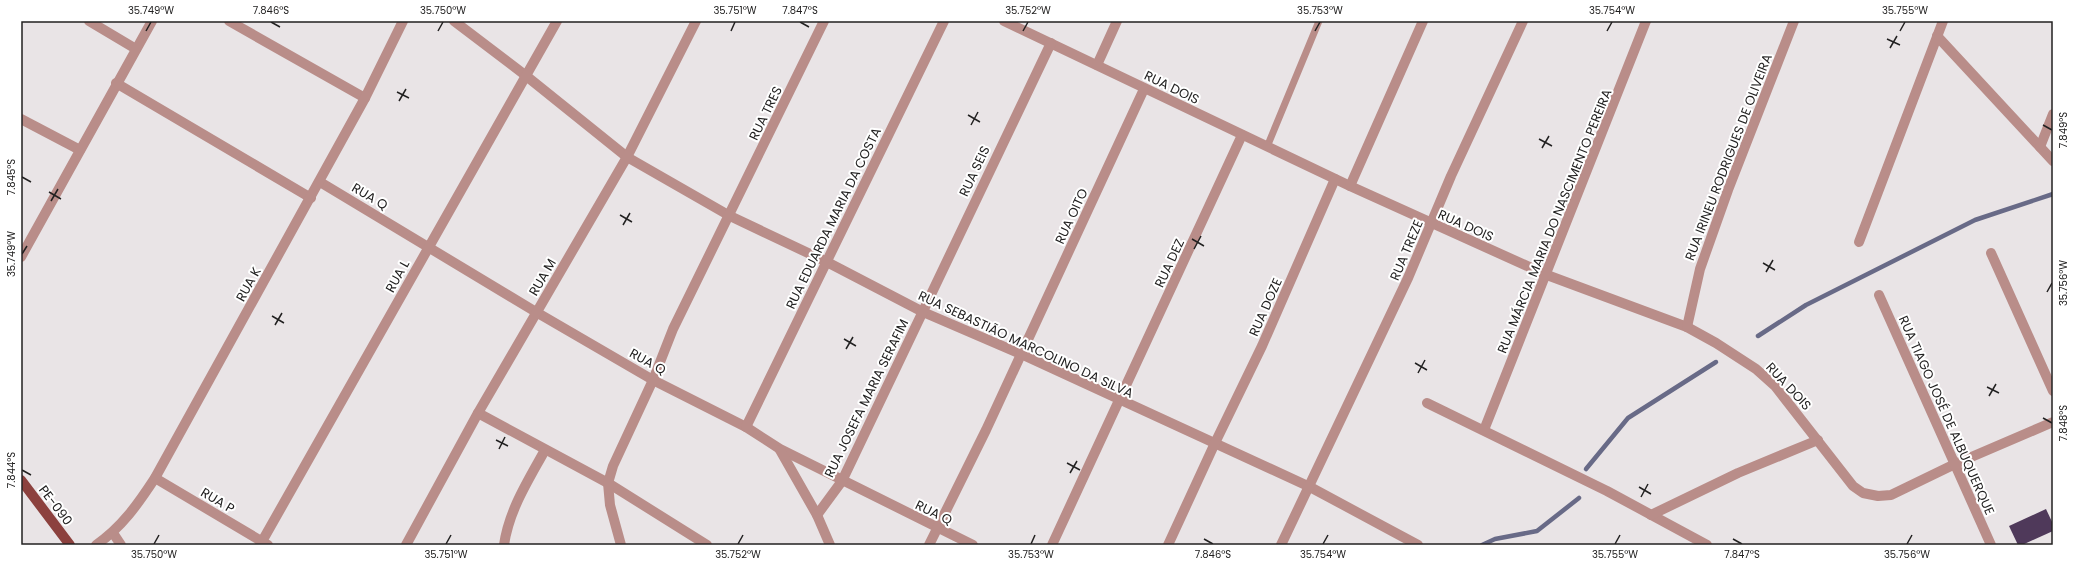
<svg xmlns="http://www.w3.org/2000/svg" width="2074" height="566" font-family="Poppins,sans-serif">
<style>
.lines{fill:none;stroke-linecap:round;stroke-linejoin:round}
.stream{stroke:#686a87;stroke-width:4.5}
.building{fill:#4f395a}
.service{stroke:#b98d89;stroke-width:7}
.minor{stroke:#b98d89;stroke-width:10}
.primary{stroke:#8c413e;stroke-width:10}
.ticks{fill:none;stroke:#222121;stroke-width:1.5}
.labels{text-anchor:middle;stroke-width:4;stroke-linejoin:round;paint-order:stroke}
.street-label{font-size:13px;fill:#222121;stroke:#fff}
.neatline{fill:none;stroke:#222121;stroke-width:1.5}
.ticks-label{font-size:10px;text-anchor:middle;fill:#222121}
</style>
<rect width="100%" height="100%" fill="#e9e4e6"/>
<g class="lines">
<g class="stream">
<polyline points="1758,336 1806,305 1975,220 2053,194"/>
<polyline points="1586,469 1628,418 1716,362"/>
<polyline points="1482,545 1495,539 1537,531 1579,498"/>
</g>
</g>
<polygon class="building" points="2046,509 2053,524 2053,531 2022,545 2018,545 2009,526"/>
<g class="lines">
<polyline class="service" points="1267,147 1319,21"/>
<g class="minor">
<polyline points="89,21 136,49"/>
<polyline points="229,21 365,98"/>
<polyline points="454,21 525,75 627,157 730,216 825,261 923,312 1021,354 1310,487 1418,545"/>
<polyline points="1004,21 1350,186 1547,275 1687,327 1716,343 1756,369 1775,386 1853,486 1863,493 1878,496 1891,495 1955,464 2053,422"/>
<polyline points="1937,36 2053,161"/>
<polyline points="1097,65 1117,21"/>
<polyline points="116,83 311,198"/>
<polyline points="21,119 80,150"/>
<polyline points="2040,147 2053,114"/>
<polyline points="320,182 536,312 653,380 746,427 780,449 973,545"/>
<polyline points="1350,186 1423,21"/>
<polyline points="1859,242 1943,21"/>
<polyline points="1991,253 2053,391"/>
<polyline points="21,257 152,21"/>
<polyline points="1879,295 1991,545"/>
<polyline points="1687,327 1700,269 1728,190 1794,21"/>
<polyline points="1427,403 1607,491 1707,545"/>
<polyline points="478,413 608,483 707,545"/>
<polyline points="746,427 944,21"/>
<polyline points="1484,430 1646,21"/>
<polyline points="780,450 817,515 830,545"/>
<polyline points="155,478 268,545"/>
<polyline points="817,515 842,481 1051,43"/>
<polyline points="1651,515 1738,473 1818,440"/>
<polyline points="113,533 121,545"/>
<path d="M 96,545 C 122,527 138,504 155,478 L 365,98 L 403,21"/>
<polyline points="260,545 557,21"/>
<polyline points="406,545 478,413 627,157 696,21"/>
<path d="M 504,545 C 509,510 528,481 545,450"/>
<polyline points="621,545 610,505 608,483 613,466 653,380 673,329 824,21"/>
<polyline points="929,545 986,430 1144,89"/>
<polyline points="1052,545 1242,135"/>
<polyline points="1168,545 1215,443 1262,346 1335,179"/>
<polyline points="1281,545 1408,278 1451,176 1523,21"/>
</g>
<polyline class="primary" points="21,480 70,545"/>
</g>
<path class="ticks" d="M 271,22 L 280,27M 800,22 L 809,27M 146,31 L 151,22M 438,31 L 443,22M 731,31 L 735,22M 1023,31 L 1028,22M 1315,31 L 1320,22M 1607,31 L 1612,22M 1900,31 L 1905,22M 1887,39 L 1900,45M 1890,48 L 1897,36M 397,92 L 409,98M 399,101 L 406,89M 968,115 L 980,122M 971,125 L 978,112M 2043,125 L 2052,130M 1539,139 L 1552,146M 1542,148 L 1549,136M 22,177 L 31,182M 49,192 L 61,199M 51,201 L 58,189M 620,215 L 632,222M 623,225 L 630,213M 1192,239 L 1204,246M 1194,249 L 1201,236M 22,254 L 27,246M 1763,263 L 1775,270M 1766,272 L 1773,260M 2047,292 L 2052,283M 272,316 L 284,323M 275,325 L 282,313M 844,339 L 856,346M 846,349 L 853,337M 1415,363 L 1427,370M 1418,373 L 1425,360M 1987,387 L 1999,393M 1989,396 L 1996,384M 2043,418 L 2052,423M 496,440 L 508,446M 499,449 L 505,437M 1067,463 L 1080,470M 22,470 L 31,475M 1070,473 L 1077,461M 1639,487 L 1651,494M 1641,497 L 1648,484M 1204,539 L 1213,544M 1733,539 L 1742,544M 154,544 L 159,535M 446,544 L 451,535M 738,544 L 743,535M 1031,544 L 1035,535M 1323,544 L 1328,535M 1615,544 L 1620,535M 1907,544 L 1912,535"/>
<g class="labels">
<g class="street-label">
<text transform="translate(1172 87) rotate(26)" y="5">RUA DOIS</text>
<text transform="translate(765 113) rotate(-64)" y="5">RUA TRES</text>
<text transform="translate(1728 157) rotate(-69)" y="5">RUA IRINEU RODRIGUES DE OLIVEIRA</text>
<text transform="translate(974 171) rotate(-65)" y="5">RUA SEIS</text>
<text transform="translate(370 196) rotate(31)" y="5">RUA Q</text>
<text transform="translate(1071 216) rotate(-65)" y="5">RUA OITO</text>
<text transform="translate(833 218) rotate(-64)" y="5">RUA EDUARDA MARIA DA COSTA</text>
<text transform="translate(1554 221) rotate(-68)" y="5">RUA MÁRCIA MARIA DO NASCIMENTO PEREIRA</text>
<text transform="translate(1466 225) rotate(24)" y="5">RUA DOIS</text>
<text transform="translate(1406 250) rotate(-67)" y="5">RUA TREZE</text>
<text transform="translate(1169 263) rotate(-65)" y="5">RUA DEZ</text>
<text transform="translate(397 276) rotate(-61)" y="5">RUA L</text>
<text transform="translate(542 277) rotate(-60)" y="5">RUA M</text>
<text transform="translate(248 284) rotate(-61)" y="5">RUA K</text>
<text transform="translate(1265 307) rotate(-66)" y="5">RUA DOZE</text>
<text transform="translate(1026 344) rotate(25)" y="5">RUA SEBASTIÃO MARCOLINO DA SILVA</text>
<text transform="translate(648 361) rotate(29)" y="5">RUA Q</text>
<text transform="translate(1789 386) rotate(47)" y="5">RUA DOIS</text>
<text transform="translate(866 398) rotate(-64)" y="5">RUA JOSEFA MARIA SERAFIM</text>
<text transform="translate(1947 415) rotate(66)" y="5">RUA TIAGO JOSÉ DE ALBUQUERQUE</text>
<text transform="translate(218 500) rotate(31)" y="5">RUA P</text>
<text transform="translate(56 505) rotate(53)" y="5">PE-090</text>
<text transform="translate(934 512) rotate(26)" y="5">RUA Q</text>
</g>
</g>
<rect width="2074" height="566" fill="none" stroke="#ffffff" stroke-width="44"/>
<rect x="22" y="22" width="2030" height="522" class="neatline"/>
<g class="ticks-label">
<text x="151" y="14">35.749°W</text>
<text x="271" y="14">7.846°S</text>
<text x="443" y="14">35.750°W</text>
<text x="735" y="14">35.751°W</text>
<text x="800" y="14">7.847°S</text>
<text x="1028" y="14">35.752°W</text>
<text x="1320" y="14">35.753°W</text>
<text x="1612" y="14">35.754°W</text>
<text x="1905" y="14">35.755°W</text>
<text transform="translate(2063 130) rotate(-90)" y="4">7.849°S</text>
<text transform="translate(11 177) rotate(-90)" y="4">7.845°S</text>
<text transform="translate(11 254) rotate(-90)" y="4">35.749°W</text>
<text transform="translate(2063 283) rotate(-90)" y="4">35.756°W</text>
<text transform="translate(2063 423) rotate(-90)" y="4">7.848°S</text>
<text transform="translate(11 470) rotate(-90)" y="4">7.844°S</text>
<text x="154" y="558">35.750°W</text>
<text x="446" y="558">35.751°W</text>
<text x="738" y="558">35.752°W</text>
<text x="1031" y="558">35.753°W</text>
<text x="1213" y="558">7.846°S</text>
<text x="1323" y="558">35.754°W</text>
<text x="1615" y="558">35.755°W</text>
<text x="1742" y="558">7.847°S</text>
<text x="1907" y="558">35.756°W</text>
</g>
</svg>
